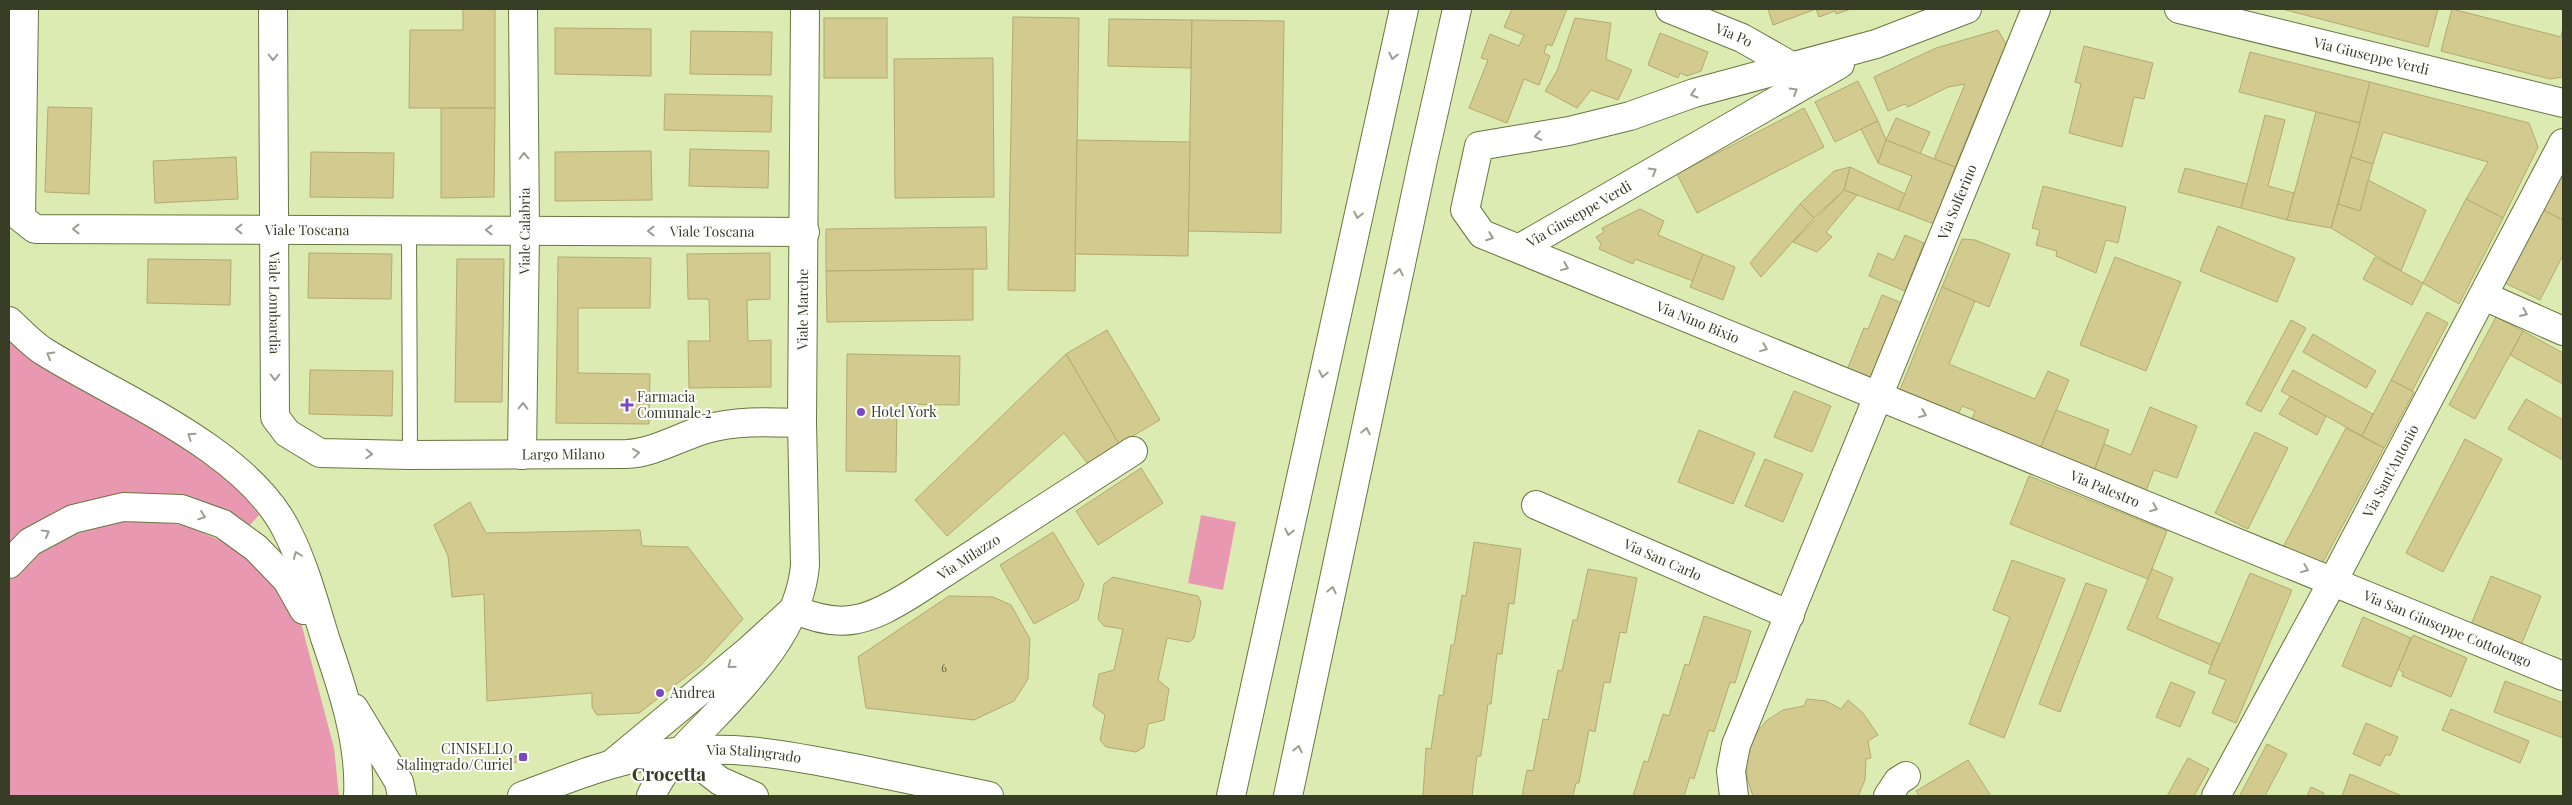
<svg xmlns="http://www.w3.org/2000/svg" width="2572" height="805" font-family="'Playfair Display',serif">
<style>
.green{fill:#e898b0}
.building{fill:#d3ca8f;stroke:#b3aa70}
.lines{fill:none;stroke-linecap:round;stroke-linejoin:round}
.lane-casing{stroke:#697641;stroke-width:16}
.street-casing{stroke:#697641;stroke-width:30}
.secondary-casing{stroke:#697641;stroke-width:30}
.highway-casing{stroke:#697641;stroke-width:30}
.lane{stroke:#fff;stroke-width:14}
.street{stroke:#fff;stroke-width:28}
.secondary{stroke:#fff;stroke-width:28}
.highway{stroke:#fff;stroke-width:28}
.oneway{stroke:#9c9e92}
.poi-dot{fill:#7d49c0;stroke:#fff;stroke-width:2}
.labels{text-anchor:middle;stroke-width:4;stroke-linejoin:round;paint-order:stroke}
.number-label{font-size:11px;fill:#5f6140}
.street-label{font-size:14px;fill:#383e26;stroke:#fff}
.poi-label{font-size:14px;fill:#383e26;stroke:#fff;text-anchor:start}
.district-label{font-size:19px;font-weight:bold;fill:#383e26;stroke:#fff}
</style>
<rect width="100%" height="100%" fill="#dbebb1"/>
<g class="green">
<path d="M 9,339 L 87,391 L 200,457 L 234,484 L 259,515 L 250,525 C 228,516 206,503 183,497 C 128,484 49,504 9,543 Z"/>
<polygon points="1201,515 1236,522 1223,590 1188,583"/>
<path d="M 144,518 L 186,526 L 227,543 L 257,564 L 300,619 L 334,748 L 339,796 L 9,796 L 9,577 C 44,537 93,523 144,518 Z"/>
</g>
<g class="building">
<polygon points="463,9 495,9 495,108 409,108 410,30 463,30"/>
<polygon points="1512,9 1567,9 1552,46 1547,44 1544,53 1550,56 1539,85 1524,79 1507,123 1469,108 1488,60 1481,58 1490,34 1519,46 1524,35 1504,27"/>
<polygon points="1768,9 1851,9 1836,14 1835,11 1819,17 1816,9 1773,25"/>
<polygon points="2282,9 2438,9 2428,47"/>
<polygon points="2452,9 2561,37 2563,27 2563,77 2550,79 2441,51"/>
<polygon points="1013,17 1079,18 1075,291 1008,290"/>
<rect x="824" y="18" width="63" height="60"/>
<polygon points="1575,18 1611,23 1606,59 1632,70 1618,100 1591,90 1577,108 1545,91 1557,71"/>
<polygon points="1109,19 1192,20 1191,68 1108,66"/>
<polygon points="1192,20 1284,21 1281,233 1188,231"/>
<polygon points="555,28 651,29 651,76 555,74"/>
<polygon points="1998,30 2006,44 1955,167 1934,159 1965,84 1948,87 1908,107 1905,104 1888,111 1874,77 1936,48"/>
<polygon points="691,31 772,32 771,75 690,74"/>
<polygon points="1660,33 1708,52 1701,71 1687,76 1680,73 1678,78 1648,65"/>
<polygon points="2084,46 2153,63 2144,99 2134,97 2122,147 2069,133 2081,84 2075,82"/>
<polygon points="2250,52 2370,82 2360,123 2239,92"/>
<polygon points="993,58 994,197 895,198 894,59"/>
<polygon points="1858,81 1878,121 1835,142 1815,102"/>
<polygon points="2370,82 2529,123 2538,147 2503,218 2466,199 2488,162 2383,132 2373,164 2351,157"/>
<polygon points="665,94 772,96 771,132 664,130"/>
<polygon points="48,107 92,108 89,194 45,192"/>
<polygon points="441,108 495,108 494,197 441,198"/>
<polygon points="1804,108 1824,147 1697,213 1677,174"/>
<polygon points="2316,112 2360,123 2331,228 2287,220"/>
<polygon points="2265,115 2285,120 2268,186 2294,193 2287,220 2241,208"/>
<polygon points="1896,118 1930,132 1920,154 1886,140"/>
<polygon points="1878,121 1886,140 1878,163 1861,129"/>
<polygon points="1077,140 1190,142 1188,256 1075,254"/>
<polygon points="1886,140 1955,167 1934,224 1898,210 1912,176 1878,163"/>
<polygon points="690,149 769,151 768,188 689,186"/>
<polygon points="651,151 652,200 555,201 555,152"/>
<polygon points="311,152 394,153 393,198 310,197"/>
<polygon points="236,157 238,199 155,203 153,161"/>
<polygon points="2351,157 2373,164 2360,211 2338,204"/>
<polygon points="1850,167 1844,190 1814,218 1800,204 1834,171"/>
<polygon points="1850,167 1905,194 1898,210 1844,190"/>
<polygon points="2185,168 2247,184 2241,208 2178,192"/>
<polygon points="2563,170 2563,220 2543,210"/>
<polygon points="2368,180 2426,210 2401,271 2331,228 2338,204 2360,211"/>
<polygon points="2043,186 2126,207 2118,243 2106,240 2096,273 2056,256 2057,251 2036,245 2040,230 2032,228"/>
<polygon points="1844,190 1857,195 1826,232 1832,237 1817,252 1793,242"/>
<polygon points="2466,199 2503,218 2459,304 2423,283"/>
<polygon points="1800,204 1814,218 1761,277 1750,263"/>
<polygon points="1640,209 1664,221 1658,235 1703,254 1693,281 1635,259 1633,264 1599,249 1601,244 1596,237 1604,232 1602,228"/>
<polygon points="2543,210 2563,220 2563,255 2540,300 2505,283"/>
<polygon points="2218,226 2295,258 2277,302 2200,271"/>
<polygon points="986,227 987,269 826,271 826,229"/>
<polygon points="1905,235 1924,243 1905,291 1869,276 1878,253 1894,260"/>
<polygon points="1962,239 1975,240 2010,254 1989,307 1942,287"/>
<polygon points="309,253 392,254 391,299 308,298"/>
<polygon points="770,253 770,299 747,300 748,341 771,340 771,387 689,388 688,341 710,341 709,299 688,299 687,254"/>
<polygon points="1703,254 1735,267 1723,300 1690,287"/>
<polygon points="558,257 651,258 650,308 578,308 578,373 650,374 649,424 556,423"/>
<polygon points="2115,257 2181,282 2146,371 2080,345"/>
<polygon points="2375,257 2423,283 2412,305 2363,279"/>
<polygon points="148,259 231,260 230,305 147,303"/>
<polygon points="457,259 504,259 502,402 455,402"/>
<polygon points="973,269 973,320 827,322 826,271"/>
<polygon points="1942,287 1975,301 1949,364 2035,399 2048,371 2069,380 2039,452 1971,422 1975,411 1962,406 1957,417 1899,392"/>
<polygon points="1882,295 1902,303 1871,380 1847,370 1864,328 1868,329"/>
<polygon points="2427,312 2448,323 2412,391 2391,380"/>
<polygon points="2496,317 2523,331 2475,419 2449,405"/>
<polygon points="2291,320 2306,328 2261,412 2246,404"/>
<polygon points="1107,330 1160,420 1119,444 1066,354"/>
<polygon points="2523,331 2563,353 2563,384 2510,355"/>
<polygon points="2313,334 2376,371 2366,388 2303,352"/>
<polygon points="847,354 960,356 959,405 897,404 896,472 846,471"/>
<polygon points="1066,354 1119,444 1088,464 1064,433 947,536 915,500"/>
<polygon points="310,370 393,371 392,416 309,414"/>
<polygon points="2293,370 2373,414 2362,436 2281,391"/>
<polygon points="2391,380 2414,392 2384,448 2362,436"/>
<polygon points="1794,391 1831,406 1812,452 1774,437"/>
<polygon points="2290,396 2326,416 2317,435 2279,414"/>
<polygon points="2526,399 2563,420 2563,460 2508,429"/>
<polygon points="2150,407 2197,426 2177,478 2154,470 2146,491 2094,471 2104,444 2131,455"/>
<polygon points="2056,410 2109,430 2094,471 2039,452"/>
<polygon points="2346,428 2384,448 2321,566 2283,547"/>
<polygon points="1699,430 1755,453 1733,504 1678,482"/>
<polygon points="2255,432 2288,448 2248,529 2215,513"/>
<polygon points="2465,439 2502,459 2443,572 2406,553"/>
<polygon points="1765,459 1803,474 1783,522 1745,506"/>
<polygon points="1141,468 1163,503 1098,545 1076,511"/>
<polygon points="2029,476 2167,531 2148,579 2010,524"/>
<polygon points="470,502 486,533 640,530 642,546 688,547 743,619 700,666 639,713 597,715 592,707 592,693 487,701 484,594 452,597 448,556 434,525"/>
<polygon points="1053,532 1084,584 1078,600 1034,624 1000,565"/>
<polygon points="1474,542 1521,549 1514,604 1509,603 1502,654 1497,654 1491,704 1488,704 1481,756 1477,756 1472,796 1423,796 1426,748 1431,749 1439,695 1443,696 1451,645 1454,645 1462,595 1466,596"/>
<polygon points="2012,560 2065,579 2004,738 1969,724 2010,617 1993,610"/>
<polygon points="1588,569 1637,578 1626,633 1620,632 1610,683 1604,682 1595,732 1589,730 1579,783 1576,783 1573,796 1522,796 1527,770 1533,771 1543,719 1548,720 1558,670 1562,671 1573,620 1577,620"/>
<polygon points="2152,569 2173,578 2157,618 2220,644 2211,665 2127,629"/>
<polygon points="2250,573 2292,590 2236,723 2212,713 2226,680 2208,673"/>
<polygon points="2491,576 2541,596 2520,648 2470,627"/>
<polygon points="1113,577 1198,596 1201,602 1194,638 1189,642 1167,638 1158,680 1169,689 1164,720 1148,724 1144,747 1136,752 1106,747 1100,740 1105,715 1093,706 1099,674 1114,670 1123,629 1104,626 1098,619 1104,584"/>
<polygon points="2086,583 2107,590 2060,712 2039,704"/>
<polygon points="949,596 993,597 1011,605 1030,639 1028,679 1014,701 974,720 866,708 858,657"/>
<polygon points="1704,616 1751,631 1735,683 1730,682 1714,732 1709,730 1694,779 1690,777 1684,796 1633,796 1644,761 1648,762 1663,714 1669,716 1685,664 1689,665"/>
<polygon points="2363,617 2411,638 2391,687 2342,666"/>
<polygon points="2413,635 2467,658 2451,697 2402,676 2403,672 2398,669"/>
<polygon points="2505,681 2563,703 2563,738 2494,712"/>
<polygon points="2171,682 2195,692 2180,727 2156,717"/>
<polygon points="1807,699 1826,701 1841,709 1848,700 1863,713 1878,735 1868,741 1871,758 1866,759 1865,780 1858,796 1753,796 1747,778 1746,757 1753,737 1766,721 1783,710 1804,706"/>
<polygon points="2451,709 2529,741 2520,763 2442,730"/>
<polygon points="2366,723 2398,737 2390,756 2386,754 2380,766 2353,754"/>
<polygon points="2267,744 2287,754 2265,796 2242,796 2240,795"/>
<polygon points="517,756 519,761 508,765 507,760"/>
<polygon points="2188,758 2209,769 2194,796 2167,796"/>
<polygon points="1968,760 1991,796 1919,796 1916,791"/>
<polygon points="2350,774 2402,796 2342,796"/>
<polygon points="2311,787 2324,793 2323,796 2307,796"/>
</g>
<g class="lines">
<defs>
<polyline id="lane" points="409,230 410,455"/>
<g id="street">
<path id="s1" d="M 24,9 L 21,218 L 35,229 L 805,232"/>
<path id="s2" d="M 273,9 L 275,417 L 287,433 L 320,453 L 410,455 L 626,454 C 654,453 679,437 706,429 C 737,420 770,422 802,423"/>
<path id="s3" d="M 1670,9 L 1742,38 L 1793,67"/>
<path id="s4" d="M 1967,9 L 1876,44 L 1694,93 L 1630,116 L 1569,131 L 1479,146 L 1465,210 L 1482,234 L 2563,676"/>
<path id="s5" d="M 2179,9 L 2563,103"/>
<path id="s6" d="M 1520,248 L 1840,64"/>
<polyline points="2484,296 2563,331"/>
<path id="s7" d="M 522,455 L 525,231 L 523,9"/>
<path id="s8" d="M 1536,505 L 1790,615"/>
<polyline points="681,751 720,781 754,796"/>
<path id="s9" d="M 613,763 L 748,651 L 794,609 C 842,631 870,620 913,593 L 1133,451"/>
<path id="s10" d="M 651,796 C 664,767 687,744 709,722 C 750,679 800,627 805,565 L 802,423 L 805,9"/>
<path id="s11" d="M 1734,796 L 1731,771 L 1736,745 L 2036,9"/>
<polyline points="1888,796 1898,781 1906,776"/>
<path id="s12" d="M 2216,796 L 2333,581 L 2563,143"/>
</g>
<g id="secondary">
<path id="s13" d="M 522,796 C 563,781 605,763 648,756 C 727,742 782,754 859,769 C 903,778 946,787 989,796"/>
</g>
<g id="highway">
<path d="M 9,321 C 20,331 31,343 43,351 C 118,398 247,449 287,531 C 304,564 314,602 325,638 C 342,687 361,743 358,796"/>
<polyline points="9,564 30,542 73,519 123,507 181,509 223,524 256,548 287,580 304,610"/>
<polyline points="354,708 399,782 402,796"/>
<polyline points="1231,796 1404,9"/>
<polyline points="1288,796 1423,160 1457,9"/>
</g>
</defs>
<use href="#lane" class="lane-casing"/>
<use href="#street" class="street-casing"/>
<use href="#secondary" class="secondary-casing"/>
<use href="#highway" class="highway-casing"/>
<use href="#lane" class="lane"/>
<use href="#street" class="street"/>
<use href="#secondary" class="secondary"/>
<use href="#highway" class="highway"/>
</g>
<defs><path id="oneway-chevron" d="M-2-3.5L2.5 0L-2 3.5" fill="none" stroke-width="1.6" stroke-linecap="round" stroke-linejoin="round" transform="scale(1.25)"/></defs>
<g class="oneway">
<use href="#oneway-chevron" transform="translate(1393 56) rotate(103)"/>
<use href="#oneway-chevron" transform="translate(273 57) rotate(90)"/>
<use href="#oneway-chevron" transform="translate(1794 91) rotate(-30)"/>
<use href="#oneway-chevron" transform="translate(1694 94) rotate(163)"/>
<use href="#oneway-chevron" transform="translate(1538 136) rotate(170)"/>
<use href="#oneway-chevron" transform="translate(524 156) rotate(-91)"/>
<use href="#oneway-chevron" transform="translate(1653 171) rotate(-30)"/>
<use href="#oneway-chevron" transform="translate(1358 215) rotate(102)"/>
<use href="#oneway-chevron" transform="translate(76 229) rotate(-180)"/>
<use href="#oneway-chevron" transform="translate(239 229) rotate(-180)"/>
<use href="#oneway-chevron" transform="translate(489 230) rotate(-180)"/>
<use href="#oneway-chevron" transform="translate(651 231) rotate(-180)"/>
<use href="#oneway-chevron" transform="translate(1490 237) rotate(21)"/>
<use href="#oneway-chevron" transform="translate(1565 267) rotate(22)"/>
<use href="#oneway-chevron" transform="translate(1399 272) rotate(-78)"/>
<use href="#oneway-chevron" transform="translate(2524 313) rotate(24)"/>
<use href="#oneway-chevron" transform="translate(1764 348) rotate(22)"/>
<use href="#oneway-chevron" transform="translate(50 355) rotate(-150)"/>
<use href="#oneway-chevron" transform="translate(1323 374) rotate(102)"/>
<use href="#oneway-chevron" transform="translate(275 377) rotate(90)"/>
<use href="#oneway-chevron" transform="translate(523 406) rotate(-89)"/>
<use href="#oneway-chevron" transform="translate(1923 414) rotate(22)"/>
<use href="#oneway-chevron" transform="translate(1366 431) rotate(-78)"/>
<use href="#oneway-chevron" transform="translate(191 436) rotate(-146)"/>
<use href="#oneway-chevron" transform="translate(636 453) rotate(-7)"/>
<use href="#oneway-chevron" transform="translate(369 454) rotate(2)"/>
<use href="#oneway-chevron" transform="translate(2154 508) rotate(22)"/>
<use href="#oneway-chevron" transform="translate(202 516) rotate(19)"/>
<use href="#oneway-chevron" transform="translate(1289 532) rotate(102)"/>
<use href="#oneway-chevron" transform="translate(46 533) rotate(-29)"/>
<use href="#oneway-chevron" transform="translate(297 555) rotate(-111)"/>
<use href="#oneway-chevron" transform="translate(2305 569) rotate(22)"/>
<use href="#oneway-chevron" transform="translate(1332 590) rotate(-78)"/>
<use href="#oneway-chevron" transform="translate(731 665) rotate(141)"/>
<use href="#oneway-chevron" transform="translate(1298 749) rotate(-78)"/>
</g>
<g class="poi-dot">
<path d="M624.5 397.5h5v5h5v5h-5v5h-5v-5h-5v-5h5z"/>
<circle cx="861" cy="412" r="5"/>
<circle cx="660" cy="693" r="5"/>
<rect x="518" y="752" width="10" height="10" rx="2.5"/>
</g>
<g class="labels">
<g class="number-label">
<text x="944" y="672">6</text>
</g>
<g class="street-label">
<text dy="5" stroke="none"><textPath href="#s3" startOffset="69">Via Po</textPath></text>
<text dy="5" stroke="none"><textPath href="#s5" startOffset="198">Via Giuseppe Verdi</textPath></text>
<text dy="5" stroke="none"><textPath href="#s11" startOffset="638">Via Solferino</textPath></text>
<text dy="5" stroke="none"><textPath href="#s6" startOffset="68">Via Giuseppe Verdi</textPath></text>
<text dy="5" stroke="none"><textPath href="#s1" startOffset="499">Viale Toscana</textPath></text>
<text dy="5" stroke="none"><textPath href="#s1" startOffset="904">Viale Toscana</textPath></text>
<text dy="5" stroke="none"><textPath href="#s7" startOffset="224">Viale Calabria</textPath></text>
<text dy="5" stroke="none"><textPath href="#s2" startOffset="294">Viale Lombardia</textPath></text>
<text dy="5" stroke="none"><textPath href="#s10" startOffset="538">Viale Marche</textPath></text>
<text dy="5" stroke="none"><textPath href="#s4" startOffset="836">Via Nino Bixio</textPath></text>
<text dy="5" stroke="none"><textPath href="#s2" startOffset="710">Largo Milano</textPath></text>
<text dy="5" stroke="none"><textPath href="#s12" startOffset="369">Via Sant'Antonio</textPath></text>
<text dy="5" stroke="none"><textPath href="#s4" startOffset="1276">Via Palestro</textPath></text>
<text dy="5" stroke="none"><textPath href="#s9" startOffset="431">Via Milazzo</textPath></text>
<text dy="5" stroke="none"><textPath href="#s8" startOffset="138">Via San Carlo</textPath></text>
<text dy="5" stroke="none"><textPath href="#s4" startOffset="1646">Via San Giuseppe Cottolengo</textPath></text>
<text dy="5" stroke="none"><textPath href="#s13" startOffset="239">Via Stalingrado</textPath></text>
</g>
<g class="poi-label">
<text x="637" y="402">Farmacia<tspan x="637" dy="16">Comunale 2</tspan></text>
<text x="871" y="417">Hotel York</text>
<text x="670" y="698">Andrea</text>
<text x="513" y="754" text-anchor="end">CINISELLO<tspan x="513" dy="16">Stalingrado/Curiel</tspan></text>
</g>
<g class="district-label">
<text x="669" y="781">Crocetta</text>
</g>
</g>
<rect width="2572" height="805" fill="none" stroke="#383e26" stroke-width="20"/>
</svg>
